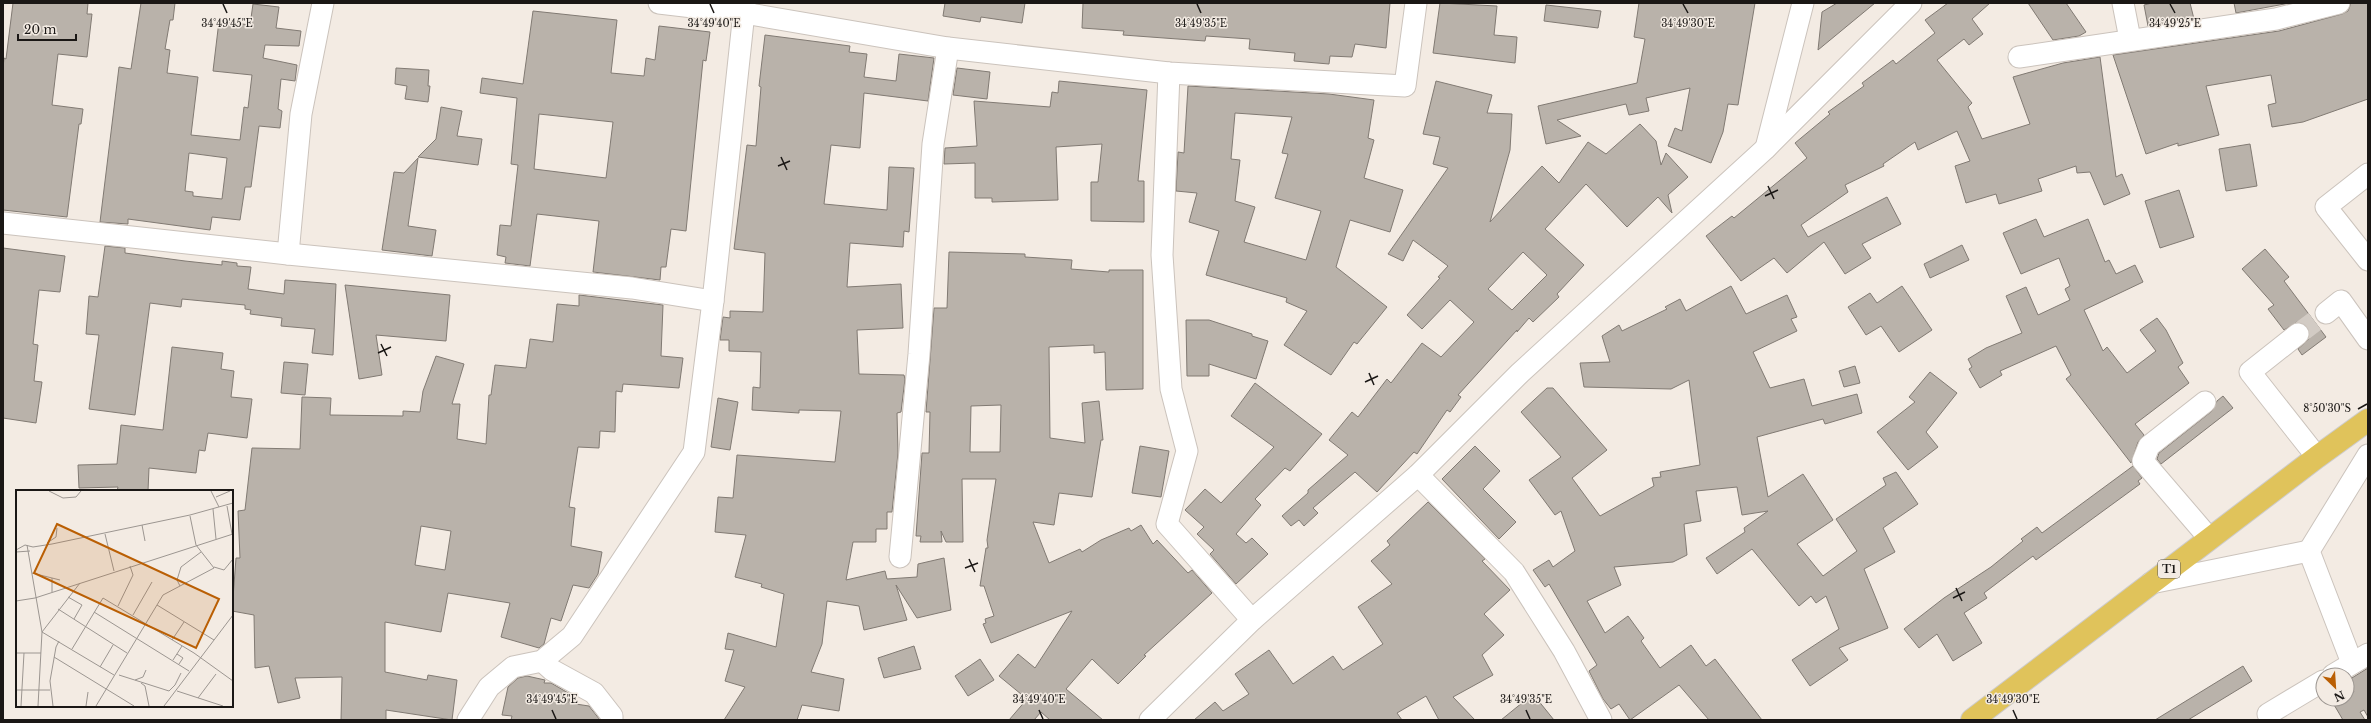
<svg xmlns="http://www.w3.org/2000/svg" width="2371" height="723" font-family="'Libre Baskerville',serif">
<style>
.building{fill:#b9b2aa;stroke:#817a73;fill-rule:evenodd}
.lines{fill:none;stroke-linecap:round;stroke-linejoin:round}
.minor-tunnel{stroke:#d2cbc4;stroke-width:21;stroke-dasharray:21 10;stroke-linecap:butt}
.minor-casing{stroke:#cbc3bc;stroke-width:23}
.highway-casing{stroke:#cdcccc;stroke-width:24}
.minor{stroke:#fff;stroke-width:21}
.highway{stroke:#e0c35b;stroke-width:22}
.ticks{fill:none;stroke:#1a1715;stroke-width:1.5}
.labels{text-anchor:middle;stroke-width:3;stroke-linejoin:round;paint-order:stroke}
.shield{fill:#f3ebe3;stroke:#5b5753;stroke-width:1}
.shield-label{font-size:11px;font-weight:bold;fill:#1a1715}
.inset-road{fill:none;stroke:#9c9691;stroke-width:1}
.view{fill:#ba5f04;fill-opacity:0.15;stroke:#ba5f04;stroke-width:2}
.inset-edge{fill:none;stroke:#1a1715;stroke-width:2}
.ticks-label{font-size:10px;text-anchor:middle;fill:#1a1715;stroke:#f3ebe3;stroke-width:3;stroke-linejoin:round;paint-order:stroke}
</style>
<rect width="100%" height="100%" fill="#f3ebe3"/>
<g class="building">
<polygon points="13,3 88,3 87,14 92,14 87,57 58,54 52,105 83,109 81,124 79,124 67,217 3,210 3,68 4,58 6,59"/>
<path d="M 141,3 L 175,3 L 173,20 L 170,20 L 165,49 L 170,50 L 167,73 L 198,77 L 191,135 L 240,140 L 244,107 L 248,108 L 252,75 L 213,71 L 219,21 L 250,25 L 253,4 L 279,7 L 276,28 L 301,31 L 299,46 L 265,45 L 263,58 L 297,65 L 295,81 L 281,79 L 278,109 L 282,111 L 280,128 L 259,126 L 251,187 L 245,187 L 240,220 L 212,217 L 210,230 L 128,219 L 128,224 L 100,222 L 119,67 L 131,69 ZM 189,153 L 227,158 L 222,199 L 193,196 L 193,192 L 185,191 Z"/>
<polygon points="945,3 1025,3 1022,23 981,17 980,22 943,16"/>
<polygon points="1083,3 1390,3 1386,48 1355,44 1352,57 1330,56 1329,64 1294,61 1295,53 1249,49 1250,39 1206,36 1205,41 1123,35 1124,31 1082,28"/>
<polygon points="1440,3 1497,6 1494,35 1517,37 1515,63 1433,53"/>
<polygon points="1639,3 1755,3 1738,105 1728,104 1723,132 1711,163 1668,146 1675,128 1682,131 1690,88 1646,98 1649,111 1629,115 1626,104 1557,120 1581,136 1546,144 1538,106 1637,83 1645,39 1634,37"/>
<polygon points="1837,3 1875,3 1818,50 1822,12"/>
<polygon points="1948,3 1990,3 1972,19 1983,34 1969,45 1964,39 1937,60 1972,103 1968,107 1982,139 2030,124 2013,77 2063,63 2100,57 2116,177 2122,174 2130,194 2104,205 2090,172 2077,173 2076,166 2038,179 2042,191 1999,204 1996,194 1966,203 1955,166 1970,161 1957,131 1918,150 1915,142 1883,164 1884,166 1845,185 1848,192 1801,225 1808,237 1887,197 1901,224 1862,244 1871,258 1845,274 1824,242 1787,273 1774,258 1741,281 1706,236 1732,216 1734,218 1807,158 1795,143 1830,114 1828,112 1864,86 1862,83 1893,60 1896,64 1935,33 1925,20"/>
<polygon points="2028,3 2066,3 2086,32 2079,36 2053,40"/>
<polygon points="2152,3 2190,3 2194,19 2148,26 2144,5"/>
<polygon points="2234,3 2290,3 2236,13"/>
<polygon points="2351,3 2368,3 2368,99 2303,122 2272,127 2268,105 2276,103 2271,75 2206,86 2219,135 2178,146 2178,143 2146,154 2113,55 2279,31 2342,14 2348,11"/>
<polygon points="1546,5 1601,11 1598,28 1544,21"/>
<path d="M 533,11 L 617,20 L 611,73 L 644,76 L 646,58 L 655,60 L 659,26 L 710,32 L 706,61 L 703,60 L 686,231 L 671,229 L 666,267 L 661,267 L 660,280 L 593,272 L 599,221 L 537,214 L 530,266 L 505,263 L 506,257 L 497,255 L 500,225 L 511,226 L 518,165 L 511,164 L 517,98 L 480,93 L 482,78 L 523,84 ZM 539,114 L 613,122 L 606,178 L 534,169 Z"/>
<polygon points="765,35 850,46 849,52 867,54 864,77 896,81 899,54 934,58 928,101 864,93 860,148 831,145 824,204 887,210 889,167 914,168 909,232 904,231 903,247 850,243 847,287 901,284 903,328 857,330 859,374 904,375 905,379 901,412 897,413 898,453 892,512 887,512 887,529 876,529 876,542 853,542 846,580 885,571 887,579 917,577 918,564 944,558 951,610 917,618 896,585 907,620 864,630 859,606 827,601 822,644 811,672 844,679 839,711 802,705 797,720 724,720 745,687 725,681 734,650 725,649 728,633 776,647 784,594 761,587 762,584 735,577 746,535 715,532 718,497 733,498 737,455 835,462 841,411 799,410 799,413 752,410 753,387 760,388 761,352 729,351 729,340 720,340 723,317 730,318 730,311 763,312 765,253 734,249 747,145 756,146 761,87 759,86"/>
<polygon points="396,68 429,70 428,86 430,86 428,102 405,99 407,86 395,84"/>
<polygon points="957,68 990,72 987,99 953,95"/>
<polygon points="1059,81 1147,90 1138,181 1144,181 1144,222 1091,221 1091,182 1098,182 1102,144 1056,147 1058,200 992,202 992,198 975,198 975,163 944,164 945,148 977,146 974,101 1050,107 1052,92 1058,93"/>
<path d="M 1436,81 L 1492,95 L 1487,113 L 1512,114 L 1510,150 L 1490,222 L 1542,166 L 1559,183 L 1588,142 L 1606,154 L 1640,124 L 1656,141 L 1661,165 L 1666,153 L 1688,177 L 1668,195 L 1672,213 L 1658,197 L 1627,227 L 1586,184 L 1545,229 L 1584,265 L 1557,294 L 1559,297 L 1533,322 L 1529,318 L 1517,332 L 1517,330 L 1458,395 L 1461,397 L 1450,412 L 1447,410 L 1417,454 L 1414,452 L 1377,492 L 1355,472 L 1313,508 L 1318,513 L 1304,526 L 1299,520 L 1291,526 L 1282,516 L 1308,493 L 1308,490 L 1348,455 L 1329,440 L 1352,412 L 1358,417 L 1387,379 L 1391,383 L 1422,343 L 1441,357 L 1474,322 L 1450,300 L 1422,329 L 1407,315 L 1440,278 L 1438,277 L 1448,266 L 1413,240 L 1403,261 L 1388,254 L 1448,168 L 1433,164 L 1440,137 L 1423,134 ZM 1523,252 L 1547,275 L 1512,310 L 1488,289 Z"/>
<path d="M 1188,86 L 1329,94 L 1374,100 L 1368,138 L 1374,140 L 1364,178 L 1403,190 L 1390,232 L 1350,220 L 1336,267 L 1387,307 L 1357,344 L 1354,342 L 1331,375 L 1284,345 L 1307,311 L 1286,302 L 1287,298 L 1206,275 L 1219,231 L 1189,222 L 1197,193 L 1176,191 L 1178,152 L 1184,153 ZM 1235,113 L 1292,117 L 1282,153 L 1288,154 L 1275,198 L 1321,211 L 1306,260 L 1244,242 L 1255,207 L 1235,201 L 1240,160 L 1231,159 Z"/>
<polygon points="441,107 462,111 457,136 482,139 478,165 418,157 436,139"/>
<polygon points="2250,144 2257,186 2226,191 2219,149"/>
<polygon points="418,158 408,226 436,230 432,256 382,250 394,172 404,173"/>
<polygon points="2179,190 2194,237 2160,248 2145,201"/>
<polygon points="2036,219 2044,237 2088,219 2105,262 2109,260 2116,274 2135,265 2143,282 2084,310 2103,351 2107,347 2127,373 2156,351 2140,330 2157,318 2166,330 2183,363 2178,367 2189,383 2135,424 2144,435 2138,442 2131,463 2066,379 2071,375 2056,346 2000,371 2002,375 1980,388 1969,369 1972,367 1968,359 1986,348 2022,333 2006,296 2026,287 2038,315 2070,300 2065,289 2070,286 2059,258 2021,274 2003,233"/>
<polygon points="1962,245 1969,260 1930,278 1924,264"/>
<polygon points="105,246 125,248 125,253 185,261 222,265 222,261 237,263 237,266 251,267 248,289 284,294 285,280 336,284 333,355 312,353 315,329 281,326 282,318 250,314 251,310 245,309 245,305 182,299 181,307 150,303 135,415 89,409 99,335 86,334 89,296 98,297"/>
<polygon points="3,248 65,256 60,292 39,290 33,344 38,345 34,381 42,382 36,423 3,418"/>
<polygon points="2265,249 2289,277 2284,281 2326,337 2302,355 2298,349 2309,339 2308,327 2297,322 2284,330 2268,309 2274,305 2242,269"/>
<path d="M 949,252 L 1025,254 L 1025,257 L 1072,260 L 1071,269 L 1109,272 L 1109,270 L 1143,270 L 1143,389 L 1106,390 L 1105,352 L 1094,353 L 1094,345 L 1049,347 L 1050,438 L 1085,443 L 1082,403 L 1099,401 L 1103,440 L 1101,440 L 1092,497 L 1059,493 L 1054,525 L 1033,522 L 1049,563 L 1080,549 L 1082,552 L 1101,540 L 1129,528 L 1131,531 L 1141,525 L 1153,544 L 1157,540 L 1188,573 L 1192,570 L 1212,593 L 1144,655 L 1146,656 L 1118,684 L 1092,659 L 1066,689 L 1103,720 L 1050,720 L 1041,712 L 1034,720 L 1009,720 L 1027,699 L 999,676 L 1018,654 L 1035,668 L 1072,611 L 991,643 L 983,624 L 986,623 L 985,619 L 994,616 L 984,586 L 980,586 L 986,548 L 988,548 L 987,540 L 996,479 L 962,479 L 963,542 L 946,542 L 941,531 L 942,542 L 920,542 L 921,536 L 916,536 L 922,453 L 929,453 L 930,412 L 926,412 L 934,308 L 947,308 ZM 1001,405 L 1000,452 L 970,452 L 971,406 Z"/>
<polygon points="345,285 450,295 446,341 376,335 382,375 359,379"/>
<polygon points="1731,286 1746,314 1787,295 1797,317 1791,319 1797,331 1753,352 1770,388 1804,379 1812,406 1857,394 1862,413 1825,424 1823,419 1757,437 1768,497 1803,474 1833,520 1797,544 1823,576 1857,551 1836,519 1886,485 1883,478 1896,472 1918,504 1883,528 1895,552 1864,569 1888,628 1839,648 1848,660 1810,686 1792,660 1839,629 1826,596 1816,603 1811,596 1799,606 1752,549 1717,574 1706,558 1745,532 1744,528 1768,511 1742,515 1737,487 1696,491 1701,521 1684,524 1687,555 1673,562 1614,567 1621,585 1587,601 1605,633 1628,616 1644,638 1641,641 1660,668 1691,645 1706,666 1715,659 1762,720 1709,720 1679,685 1630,720 1619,704 1611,709 1603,699 1589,671 1597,665 1549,584 1545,587 1533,570 1549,560 1553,567 1575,551 1561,511 1555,515 1529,480 1561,457 1521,412 1547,388 1553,388 1607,450 1572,478 1600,516 1654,486 1652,478 1661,477 1660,472 1700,465 1689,380 1671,389 1584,387 1580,363 1610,362 1602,336 1619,325 1622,331 1667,309 1665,307 1680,299 1686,311"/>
<polygon points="1902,286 1932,330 1899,352 1881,326 1866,335 1848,307 1870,293 1877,303"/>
<path d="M 579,295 L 663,305 L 661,356 L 683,358 L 679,388 L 623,384 L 622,392 L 616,391 L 615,432 L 600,431 L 599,448 L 578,447 L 569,507 L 575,508 L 571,546 L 602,552 L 598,574 L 589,588 L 573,585 L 561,621 L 551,618 L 544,644 L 539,648 L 501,637 L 510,603 L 448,593 L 441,632 L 385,622 L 385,672 L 427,680 L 428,675 L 457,680 L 452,720 L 386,710 L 386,720 L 341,720 L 342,677 L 295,678 L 300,698 L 278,703 L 269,666 L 255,668 L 254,615 L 232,611 L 236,558 L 240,558 L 238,511 L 245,510 L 252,448 L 300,449 L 302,397 L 331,398 L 330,415 L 403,416 L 403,411 L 420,412 L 423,391 L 436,356 L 464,364 L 452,404 L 460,404 L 457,439 L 486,444 L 489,395 L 491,395 L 495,365 L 526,368 L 530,339 L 553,342 L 557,304 L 579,306 ZM 421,526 L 451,531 L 445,570 L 415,565 Z"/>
<polygon points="1186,320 1209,320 1252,334 1252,336 1268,341 1256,379 1209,364 1209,376 1187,376"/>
<polygon points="172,347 223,353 221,369 234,371 231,397 252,399 247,438 208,433 205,451 199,450 196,473 149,468 148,491 117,491 118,487 79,488 78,465 117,464 121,425 163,430"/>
<polygon points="284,362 308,364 305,395 281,393"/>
<polygon points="1855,366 1860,383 1844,387 1839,371"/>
<polygon points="1930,372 1957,393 1926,432 1938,447 1908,470 1877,432 1915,402 1909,397"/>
<polygon points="1255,383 1322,434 1290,471 1285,468 1255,499 1261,505 1236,534 1246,543 1252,538 1268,554 1236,584 1210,554 1214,550 1197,534 1204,527 1185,510 1205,489 1221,503 1274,447 1231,416"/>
<polygon points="2223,396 2233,408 2161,464 2157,459 2159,453 2212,411 2217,401"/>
<polygon points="718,398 738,402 730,450 711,447"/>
<polygon points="1140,446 1169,451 1161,497 1132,493"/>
<polygon points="1475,446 1500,471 1483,489 1516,522 1499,539 1442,479"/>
<polygon points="2133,466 2142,478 2138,481 2140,484 2036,560 2033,556 1984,593 1987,598 1964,613 1982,643 1953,661 1937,634 1919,648 1904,629 1944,598 1991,567 2023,541 2021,539 2037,527 2042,533"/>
<polygon points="1428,502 1485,559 1482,561 1510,590 1484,614 1504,635 1482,655 1493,675 1453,697 1475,720 1439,720 1426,696 1397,713 1402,720 1194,720 1215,702 1223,711 1249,694 1235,674 1269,650 1293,684 1333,656 1343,670 1383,644 1358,607 1392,584 1371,561 1390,545 1387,541"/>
<polygon points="914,646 921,669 884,678 878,658"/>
<polygon points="980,659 994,680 968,696 955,676"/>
<polygon points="2243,666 2252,681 2188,720 2155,720"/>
<polygon points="2368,668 2368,717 2364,710 2360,712 2365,720 2343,720 2333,703 2341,699 2347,699 2347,695 2354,692 2347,681"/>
<polygon points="527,676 545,680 544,683 551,683 570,694 569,703 589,706 600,720 511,720 512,716 502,715 508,687 518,678"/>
<polygon points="1533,694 1554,720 1501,720"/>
</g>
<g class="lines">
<polyline class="minor-tunnel" points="2298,334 2326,313"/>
<defs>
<g id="minor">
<polyline points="659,3 744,13 948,48 1169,73 1405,86 1416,3"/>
<polyline points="2123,3 2130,39"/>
<polyline points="2019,57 2276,19 2339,3"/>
<polyline points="1169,73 1162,255 1171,389 1187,451 1167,524 1252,620"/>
<polyline points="1766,148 1803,3"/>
<polyline points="2368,174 2326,207 2368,260"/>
<polyline points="3,223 288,254 632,288 713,301"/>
<polyline points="288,254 301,114 323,3"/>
<polyline points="2326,313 2341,301 2368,339"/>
<polyline points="2298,334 2250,372 2317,457"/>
<polyline points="2205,402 2149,446 2143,461 2209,538"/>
<polyline points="1418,475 1514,572 1564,651 1601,720"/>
<polyline points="900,557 919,354 933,144 948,48"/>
<polyline points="2151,583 2309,551"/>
<polyline points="542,661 552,670 594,693 612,716 612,720"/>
<polyline points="2352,663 2309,551 2368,455"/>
<polyline points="2333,675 2368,654"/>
<polyline points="2268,714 2323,681"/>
<polyline points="468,720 489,687 513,667 542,661 572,636 694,452 713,301 745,3"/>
<polyline points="1150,720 1252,620 1418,475 1520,373 1765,149 1911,3"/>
</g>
<polyline id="highway" points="1972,720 2317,457 2368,420"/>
</defs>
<use href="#minor" class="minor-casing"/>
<use href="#highway" class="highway-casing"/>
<use href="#minor" class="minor"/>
<use href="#highway" class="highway"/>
</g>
<path class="ticks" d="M 223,4 L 227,13M 710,4 L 714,13M 1197,4 L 1201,13M 1683,4 L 1688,13M 2170,4 L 2175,13M 781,157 L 787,170M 778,166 L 790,161M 1768,186 L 1774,199M 1765,196 L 1778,190M 381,344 L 387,356M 378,353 L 391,347M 1369,373 L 1374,385M 1365,382 L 1378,376M 2358,409 L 2367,404M 969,559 L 975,572M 965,568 L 978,563M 1956,588 L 1962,601M 1953,598 L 1965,592M 552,710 L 556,719M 1039,710 L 1043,719M 1526,710 L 1530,719M 2013,710 L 2017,719"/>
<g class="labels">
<rect class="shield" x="2158" y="560" width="22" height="18" rx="3"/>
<g class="shield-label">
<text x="2169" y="573">T1</text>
</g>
</g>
<g transform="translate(16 490)">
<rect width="217" height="217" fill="#f3ebe3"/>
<path class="inset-road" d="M 33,1 L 47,8 L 60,7 L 65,1M 195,1 L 203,17M 200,7 L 214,1M 211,16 L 216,44M 197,19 L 200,49M 126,35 L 129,51M 89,44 L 98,81M 31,53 L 40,47 L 41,38M 11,55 L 26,142 L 22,216M 0,60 L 9,55 L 17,57 L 36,54 L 174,25 L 217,13M 0,62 L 14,61M 198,77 L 208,80 L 217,69M 16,83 L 44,90M 36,88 L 36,102M 64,93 L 26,142 L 98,185M 164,96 L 161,90 L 165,77 L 185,62M 52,107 L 66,115 L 58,129M 0,111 L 19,108 L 217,44M 141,115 L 198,150M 102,116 L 117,85 L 114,76M 42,119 L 111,163M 78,122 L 173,181M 117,125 L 136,92M 156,150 L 168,132M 56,159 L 87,108 L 178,163 L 217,191M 0,163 L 25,163M 161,164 L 167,168 L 163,174M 38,167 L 118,216M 157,170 L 166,156M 84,177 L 97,155M 103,185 L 153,201 L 159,195 L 165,183M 119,190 L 127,187 L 130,180M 125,193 L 129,196 L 133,216M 0,200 L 34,200M 161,201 L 207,216M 182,208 L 200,184M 5,216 L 8,163M 37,216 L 34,191 L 40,157 L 43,151M 70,216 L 72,202M 80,216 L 147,105 L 198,78 L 180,55 L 174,26M 148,216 L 217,125"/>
<path class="view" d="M 41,34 L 203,109 L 180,158 L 18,83 Z"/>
<rect width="217" height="217" class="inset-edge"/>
</g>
<g class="ticks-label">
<text x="227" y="27">34°49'45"E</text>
<text x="714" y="27">34°49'40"E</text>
<text x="1201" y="27">34°49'35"E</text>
<text x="1688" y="27">34°49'30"E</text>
<text x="2175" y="27">34°49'25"E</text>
<text x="2327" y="412">8°50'30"S</text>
<text x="552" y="703">34°49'45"E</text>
<text x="1039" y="703">34°49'40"E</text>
<text x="1526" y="703">34°49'35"E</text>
<text x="2013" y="703">34°49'30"E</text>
</g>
<rect width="2371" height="723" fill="none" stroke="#1a1715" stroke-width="8"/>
<g transform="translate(2335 687) rotate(155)"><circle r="19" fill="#f3ebe3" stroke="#9c9691"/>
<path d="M0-3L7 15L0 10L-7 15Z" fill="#ba5f04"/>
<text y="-6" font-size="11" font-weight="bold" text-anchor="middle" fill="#1a1715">N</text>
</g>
<path d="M18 34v6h58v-6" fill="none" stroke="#1a1715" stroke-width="2"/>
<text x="24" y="34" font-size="12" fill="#1a1715" stroke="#f3ebe3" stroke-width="3" paint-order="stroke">20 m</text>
</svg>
